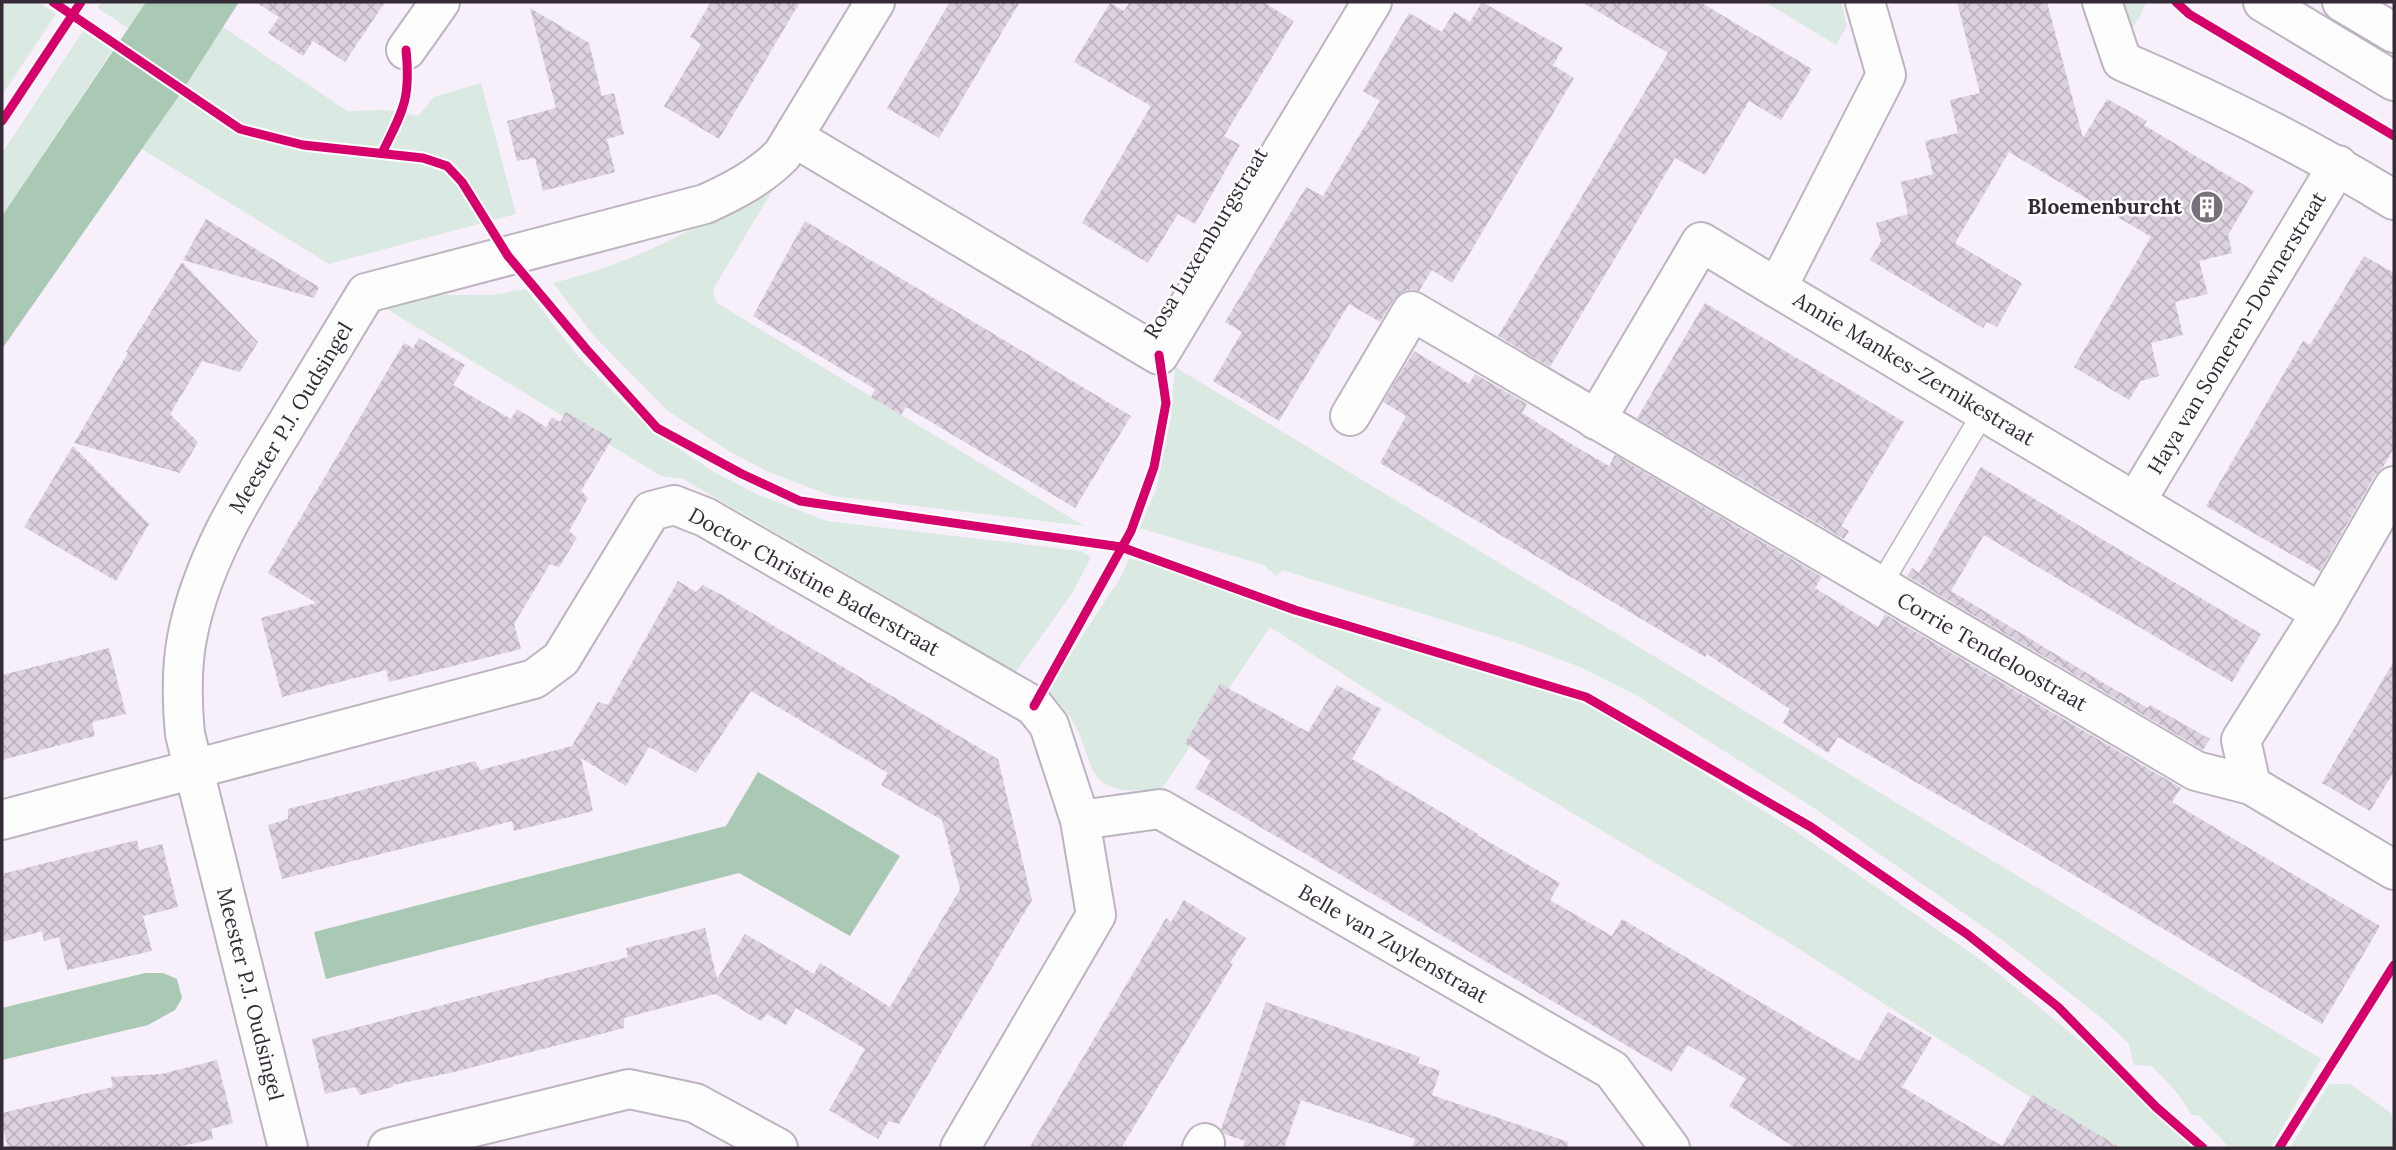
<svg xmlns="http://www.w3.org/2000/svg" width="2396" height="1150" font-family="Lora,serif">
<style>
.green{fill:#dae9e1}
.water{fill:#a9c9b4}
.building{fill:url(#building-cross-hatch)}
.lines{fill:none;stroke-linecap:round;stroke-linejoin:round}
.service-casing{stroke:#bcb4bf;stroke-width:24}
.minor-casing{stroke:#bcb4bf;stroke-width:42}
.tertiary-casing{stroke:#bcb4bf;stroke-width:42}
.service{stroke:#fefdfe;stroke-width:21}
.minor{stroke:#fefdfe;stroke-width:38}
.tertiary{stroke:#fefdfe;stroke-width:38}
.cycleway-casing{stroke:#fefefe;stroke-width:13}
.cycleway{stroke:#d6006c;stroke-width:9}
.labels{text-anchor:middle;stroke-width:5;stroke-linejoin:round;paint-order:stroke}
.poi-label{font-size:21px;font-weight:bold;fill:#342b37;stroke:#fefefe;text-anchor:end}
.street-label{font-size:21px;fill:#342b37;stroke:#fefefe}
</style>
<defs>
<pattern id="building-cross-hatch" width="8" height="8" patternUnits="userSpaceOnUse" patternTransform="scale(1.75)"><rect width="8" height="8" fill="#dbd1df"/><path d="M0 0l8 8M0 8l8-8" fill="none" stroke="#bdb4c0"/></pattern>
</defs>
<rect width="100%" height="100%" fill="#f7effa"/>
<g class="green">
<polygon points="2,2 38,2 56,14 2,95"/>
<polygon points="102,2 146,2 128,28 98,8"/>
<polygon points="1765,2 1841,2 1847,26 1836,45"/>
<polygon points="2108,2 2146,2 2141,14 2121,47"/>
<polygon points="223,27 347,111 387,110 418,116 434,97 481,83 516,214 329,264 142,149 181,93"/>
<polygon points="83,31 113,49 2,216 2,153"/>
<path d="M 774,188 L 715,286 L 713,294 L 717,303 L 1084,526 L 833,496 L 768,472 L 727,450 L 668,411 L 594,336 L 553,283 C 586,275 618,264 649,250 C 692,231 731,205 774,188 Z"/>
<polygon points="526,289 575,353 652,431 714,472 758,495 827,521 1081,551 1091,557 1073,592 1015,673 893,600 683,479 661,476 377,303 413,295 491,295"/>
<polygon points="1175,367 2321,1059 2271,1148 2230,1148 2198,1115 2192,1115 2179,1095 2152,1066 2134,1065 2129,1044 2104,1020 2005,942 1814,808 1636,695 1580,667 1517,643 1282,570 1276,576 1264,565 1139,528 1156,490 1171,417"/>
<path d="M 1129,558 L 1416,638 L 1568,694 L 1621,721 L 1797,832 L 1988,965 L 2136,1087 L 2192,1148 L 2109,1148 L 1788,942 L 1385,701 L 1270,627 L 1161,790 C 1144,790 1123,793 1107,785 C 1090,777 1087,750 1079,734 C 1072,718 1061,701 1046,692 L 1122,575 Z"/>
<polygon points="2329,1084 2350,1084 2391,1113 2394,1127 2394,1148 2290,1148"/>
</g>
<g class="water">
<polygon points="146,2 239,2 181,93 2,349 2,216"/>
<polygon points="758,772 900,856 850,936 739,873 326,979 314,932 726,826"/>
<polygon points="145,973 163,973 177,979 182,998 175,1010 148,1025 2,1060 2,1008"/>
</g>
<g class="building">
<polygon points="255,2 385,2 345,62 313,41 303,56 268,33 279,17"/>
<polygon points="711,2 800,2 719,139 664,106 701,44 690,37"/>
<polygon points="950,2 1020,2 939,138 887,108"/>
<polygon points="1130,2 1263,2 1294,21 1224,136 1240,145 1195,224 1178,214 1148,263 1082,223 1151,106 1074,62 1110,3 1124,11"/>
<polygon points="1482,2 1563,48 1553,65 1574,78 1452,283 1432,270 1419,291 1411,289 1402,292 1394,299 1380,322 1349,304 1279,421 1213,381 1242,332 1225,322 1306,187 1323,196 1351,149 1380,101 1363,91 1409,13 1442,32 1454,12 1470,22"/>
<polygon points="1582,2 1700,2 1812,69 1781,120 1749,101 1705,175 1675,158 1550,367 1498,336 1668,53"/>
<polygon points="1957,2 2047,2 2083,138 2107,99 2147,121 2144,125 2254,191 2228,235 2232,253 2199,261 2208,294 2175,302 2183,335 2151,343 2159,376 2141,381 2129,400 2074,367 2151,237 2009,152 1955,243 2022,283 1997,327 1987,322 1983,328 1870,260 1881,241 1876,223 1908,214 1901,182 1933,174 1925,141 1958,133 1950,100 1980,93"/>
<polygon points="530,8 589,43 602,96 614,93 624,134 607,139 615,172 543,191 535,158 517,161 507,121 556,108"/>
<polygon points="206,219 319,287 314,298 183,260"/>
<polygon points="805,221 1131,416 1075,508 906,407 901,415 871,397 875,389 753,316"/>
<polygon points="2364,256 2394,273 2394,448 2383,467 2375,475 2320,571 2206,506 2303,341 2310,345"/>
<polygon points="182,262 258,342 240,372 202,361 170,414 198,442 180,473 74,443 128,353 126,352"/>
<polygon points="1705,303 1904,422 1841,526 1849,531 1844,539 1637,418"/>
<polygon points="419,338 465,365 453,385 511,419 517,409 546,427 552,417 560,422 566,412 612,439 581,491 588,498 569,531 577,538 559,567 550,564 514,624 521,649 389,682 386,670 282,697 261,618 316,603 268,573 404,343 413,348"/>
<polygon points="1414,351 1469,384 1475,374 1527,404 1522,413 1568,442 1609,466 1615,455 1822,577 1815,588 1878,627 1885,614 2181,788 2172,802 2380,926 2322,1024 2007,835 1838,737 1828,753 1783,723 1790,709 1707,654 1705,657 1380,463 1406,416 1383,402"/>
<polygon points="73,446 149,524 116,581 24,527"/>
<polygon points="1981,467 2261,634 2232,682 1984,535 1951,591 2105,684 2148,708 2150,705 2210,739 2203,750 1907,576 1912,568 1919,573"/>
<polygon points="678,581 696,592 703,585 720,594 998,759 1032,900 899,1124 889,1121 878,1139 829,1110 865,1049 796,1008 786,1025 767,1014 761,1021 715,994 624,1018 624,1028 454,1072 393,1085 393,1087 360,1095 355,1087 325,1094 312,1039 628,957 626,948 705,928 717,979 745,934 814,974 820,963 890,1007 960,889 942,820 881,785 888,773 751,691 696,773 649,747 626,786 581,758 593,811 514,831 512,821 282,879 268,825 288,819 288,809 475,761 480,770 572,746 598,702 608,705"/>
<polygon points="109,648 126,714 92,722 95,736 2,760 2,675"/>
<polygon points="2394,661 2394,772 2370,811 2322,783"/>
<polygon points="1220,684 1308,732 1337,685 1381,709 1352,759 1478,834 1477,835 1560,883 1550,900 1612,936 1622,919 1859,1061 1888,1012 1932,1038 1902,1087 2002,1146 2032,1095 2121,1148 1796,1148 1729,1106 1746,1079 1688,1045 1671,1072 1195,788 1211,761 1185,743"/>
<polygon points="137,840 139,850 162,844 178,907 143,916 152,951 67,970 59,937 44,941 42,931 2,942 2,874"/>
<polygon points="1184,900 1246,938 1230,963 1233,964 1121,1148 1029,1148 1166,918 1171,922"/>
<polygon points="1266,1002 1420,1057 1418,1063 1440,1071 1432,1095 1568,1142 1567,1148 1412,1148 1415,1139 1301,1100 1284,1148 1243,1148 1245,1141 1225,1134 1221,1129"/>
<polygon points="217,1060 233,1123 211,1129 213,1139 174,1148 8,1148 2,1124 2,1113 113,1087 111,1077 161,1074"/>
</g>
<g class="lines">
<defs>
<polyline id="service" points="1880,586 1985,410"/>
<g id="minor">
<polyline points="1865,2 1886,75 1777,288 2321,613"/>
<path d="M 2102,2 L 2122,61 C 2215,101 2308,147 2394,200"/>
<polyline points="406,50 440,2"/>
<polyline points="795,138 1159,355 1372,2"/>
<polyline points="1350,416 1412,311 2196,771 2251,785 2394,870"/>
<polyline points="1596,420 1701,242 1777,288"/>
<polyline points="2136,501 2338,165"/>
<polyline points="2251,785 2241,740 2321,613 2394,486"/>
<polyline points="2,820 534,679 561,659 651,511 674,505 705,517 1034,706 1049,725 1080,820 1096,915 960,1148"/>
<polyline points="1080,820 1160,809 1612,1070 1670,1148"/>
<path d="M 288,1148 L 185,734 C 182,702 181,670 187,638 C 201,563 243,495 283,430 C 310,385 338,339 366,293 L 705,204 C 734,191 760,177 782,155 L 875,2"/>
<polyline points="388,1148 629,1089 695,1103 778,1148"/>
<polyline points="1202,1148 1205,1143"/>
</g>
<g id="tertiary">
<polyline points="2263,2 2394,81"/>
<polyline points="2342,2 2394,33"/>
</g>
</defs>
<use href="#service" class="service-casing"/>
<use href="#minor" class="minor-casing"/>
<use href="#tertiary" class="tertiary-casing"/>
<use href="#service" class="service"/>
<use href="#minor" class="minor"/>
<use href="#tertiary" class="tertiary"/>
<defs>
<g id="cycleway">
<polyline points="53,2 240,129 303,145 423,158 447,166 462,182 508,256 587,350 657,428 742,474 800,501 1121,547 1295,610 1586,697 1811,827 1967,934 2058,1007 2156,1107 2203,1148"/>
<polyline points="2176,2 2189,14 2394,136"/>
<polyline points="2,121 81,2"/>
<path d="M 382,153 C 403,111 411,99 406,50"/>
<polyline points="1034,706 1131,531 1154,467 1166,403 1159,355"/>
<polyline points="2279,1148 2394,965"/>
</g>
</defs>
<use href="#cycleway" class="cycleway-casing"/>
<use href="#cycleway" class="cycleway"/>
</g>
<defs>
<symbol id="building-disc" viewBox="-11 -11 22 22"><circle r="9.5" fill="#78707b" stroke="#fefefe"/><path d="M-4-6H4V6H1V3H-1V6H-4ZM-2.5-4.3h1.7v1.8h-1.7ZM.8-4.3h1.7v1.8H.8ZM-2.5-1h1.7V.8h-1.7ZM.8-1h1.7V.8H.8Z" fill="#fff"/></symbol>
</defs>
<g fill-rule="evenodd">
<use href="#building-disc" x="2188" y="188" width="38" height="38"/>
</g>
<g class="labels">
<g class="poi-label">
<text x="2182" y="214">Bloemenburcht</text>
</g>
<g class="street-label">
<text transform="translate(1206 243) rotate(-59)" y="7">Rosa Luxemburgstraat</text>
<text transform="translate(2237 333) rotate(-59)" y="7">Haya van Someren-Downerstraat</text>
<text transform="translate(1914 369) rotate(31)" y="7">Annie Mankes-Zernikestraat</text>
<text transform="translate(291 418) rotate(-59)" y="7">Meester P.J. Oudsingel</text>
<text transform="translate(814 582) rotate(29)" y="7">Doctor Christine Baderstraat</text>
<text transform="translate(1992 652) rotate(30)" y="7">Corrie Tendeloostraat</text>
<text transform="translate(1393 944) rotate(30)" y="7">Belle van Zuylenstraat</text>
<text transform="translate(250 994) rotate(76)" y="7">Meester P.J. Oudsingel</text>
</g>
</g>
<rect width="2396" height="1150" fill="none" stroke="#342b37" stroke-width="7"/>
</svg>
